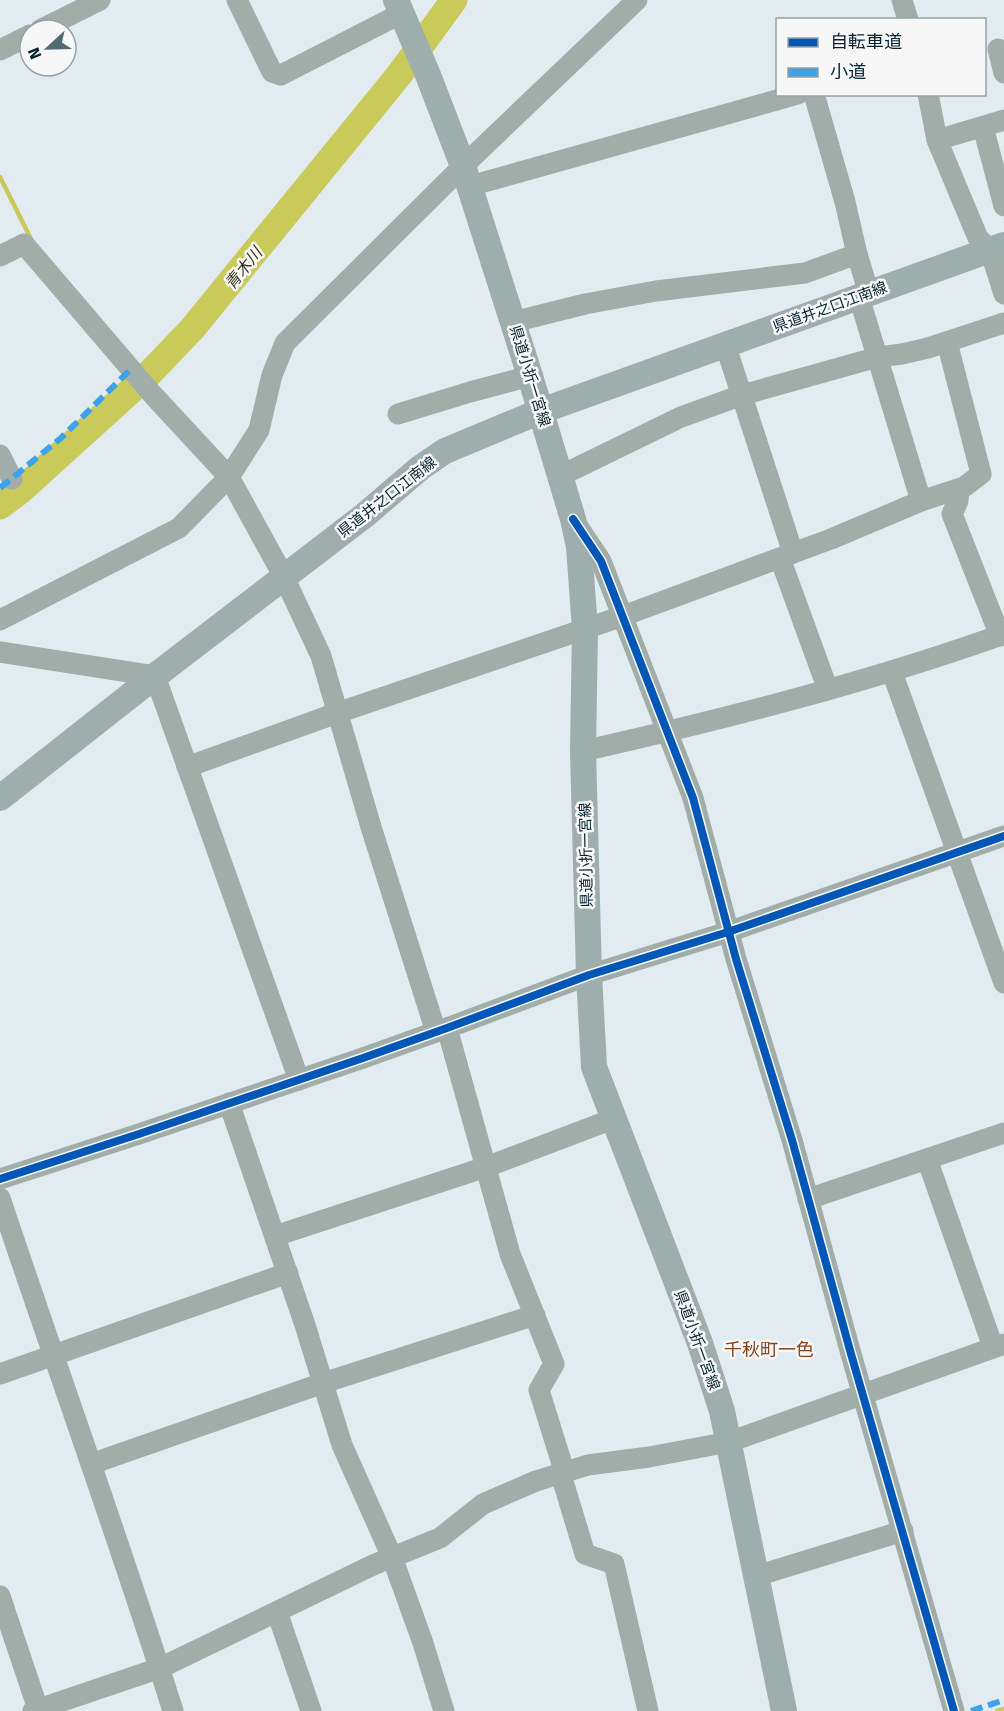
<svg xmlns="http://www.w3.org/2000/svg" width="1004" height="1711" font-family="'Fira Sans','Noto Sans JP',sans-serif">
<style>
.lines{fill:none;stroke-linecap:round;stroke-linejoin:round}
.stream{stroke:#caca5b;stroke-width:4.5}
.river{stroke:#caca5b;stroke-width:27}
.minor{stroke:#a1ada9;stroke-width:21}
.major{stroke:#9daeac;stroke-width:26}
.quiet{stroke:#3ca2eb;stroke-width:6;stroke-dasharray:12 6;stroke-linecap:butt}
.cycleway-casing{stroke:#f7f7f7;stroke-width:11}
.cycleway{stroke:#0057b8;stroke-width:8}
.labels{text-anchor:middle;stroke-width:5;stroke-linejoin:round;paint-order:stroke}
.street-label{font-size:15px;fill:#042430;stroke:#f7f7f7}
.water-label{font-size:16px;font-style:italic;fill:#33321b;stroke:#f7f7f7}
.quarter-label{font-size:18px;fill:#844420;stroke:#f7f7f7}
</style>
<rect width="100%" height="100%" fill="#e2ebef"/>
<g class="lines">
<g class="stream">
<polyline points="0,177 31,239"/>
<polyline points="997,1711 1004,1709"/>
</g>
<polyline class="river" points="0,506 20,491 147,376 192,329 399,75 454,0"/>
<g class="minor">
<polyline points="237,0 272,72 281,75 402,13"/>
<polyline points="902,0 908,20"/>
<polyline points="40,30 100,0"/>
<polyline points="998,49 1004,73"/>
<polyline points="0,50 30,35"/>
<polyline points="814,94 845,202 857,254 869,294"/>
<polyline points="928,94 937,140 978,238 990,250 1004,294"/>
<polyline points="983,127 1004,206"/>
<polyline points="937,140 1004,120"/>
<polyline points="470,186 798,94"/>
<polyline points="0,256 24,244 153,395 229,477 284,577 321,656 371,827 436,1032"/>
<polyline points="859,297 921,501"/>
<polyline points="513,322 585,304 656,291 805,273 857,254"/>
<polyline points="725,344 793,553"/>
<polyline points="398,414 470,392 530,376"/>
<polyline points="0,455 12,479"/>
<polyline points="560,476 681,417 742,395 878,357 902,354 928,348 1004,323"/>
<polyline points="959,489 958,501 952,514 1000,636"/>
<polyline points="577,525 601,561 693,798 736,959 792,1140 851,1354 954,1711"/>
<polyline points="780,558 828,690"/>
<polyline points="0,620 179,528 229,477 259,430 272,375 285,343 463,166 637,0"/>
<polyline points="0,652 155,676 299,1080"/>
<polyline points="892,672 1004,983"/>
<path d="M 583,751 C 725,719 866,683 1004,634"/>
<polyline points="187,767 337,713 623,616 831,539 921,501 964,487 981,474 947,342"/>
<polyline points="447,1028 510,1254 554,1364 539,1390 562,1464 562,1478 585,1554 614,1564 648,1711"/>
<polyline points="229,1103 305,1325 342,1445 392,1557 423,1643 444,1711"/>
<polyline points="927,1159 993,1347"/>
<polyline points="0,1179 139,1134 363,1058 447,1028 589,975 728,932 1004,836"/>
<path d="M 0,1198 C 57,1369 119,1539 173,1711"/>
<polyline points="808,1199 1004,1133"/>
<polyline points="275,1236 486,1167 613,1119"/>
<polyline points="0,1374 288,1273"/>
<polyline points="91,1464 323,1383 535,1315"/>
<polyline points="756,1576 903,1531"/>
<polyline points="0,1596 38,1709"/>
<polyline points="277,1612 311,1711"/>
<polyline points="33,1711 160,1668 373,1565 440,1538 483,1504 536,1481 588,1465 649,1457 729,1442 1004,1344"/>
</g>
<g class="major">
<polyline points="396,0 428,75 463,166 530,376 573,519 579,547 585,629 583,751 589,975 594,1067 700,1343 722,1411 784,1711"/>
<polyline points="0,798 155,676 365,515 420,468 445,451 541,411 1004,245"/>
</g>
<g class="quiet">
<polyline points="0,488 61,438 131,369"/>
<polyline points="971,1711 1004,1700"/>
</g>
<defs>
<g id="cycleway">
<polyline points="573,519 601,561 693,798 736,959 792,1140 851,1354 954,1711"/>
<polyline points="0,1179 139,1134 363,1058 447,1028 589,975 728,932 1004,836"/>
</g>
</defs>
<use href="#cycleway" class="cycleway-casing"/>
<use href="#cycleway" class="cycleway"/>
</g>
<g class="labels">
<g class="street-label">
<text transform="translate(830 307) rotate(-20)" y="5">県道井之口江南線</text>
<text transform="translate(530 376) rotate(73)" y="5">県道小折一宮線</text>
<text transform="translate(387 497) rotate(-38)" y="5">県道井之口江南線</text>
<text transform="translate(586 855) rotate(-91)" y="5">県道小折一宮線</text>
<text transform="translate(697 1340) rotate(70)" y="5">県道小折一宮線</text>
</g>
<g class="water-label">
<text transform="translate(243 268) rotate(-51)" y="6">青木川</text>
</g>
<g class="quarter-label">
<text x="769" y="1356">千秋町一色</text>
</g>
</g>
<rect x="776" y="18" width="210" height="78" fill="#f7f7f7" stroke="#96a3a7" stroke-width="1.5"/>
<rect x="788" y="38" width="30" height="9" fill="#0057b8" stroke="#96a3a7" stroke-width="1.5"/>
<text x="830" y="48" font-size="18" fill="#042430">自転車道</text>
<rect x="788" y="68" width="30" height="9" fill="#3ca2eb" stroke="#96a3a7" stroke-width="1.5"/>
<text x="830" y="78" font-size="18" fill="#042430">小道</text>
<g transform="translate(48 48) rotate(248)"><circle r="28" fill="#f7f7f7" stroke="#96a3a7" stroke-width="1.5"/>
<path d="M0-4.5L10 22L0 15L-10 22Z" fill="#526a73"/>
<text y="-9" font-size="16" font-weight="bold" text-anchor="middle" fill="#042430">N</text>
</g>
</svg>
